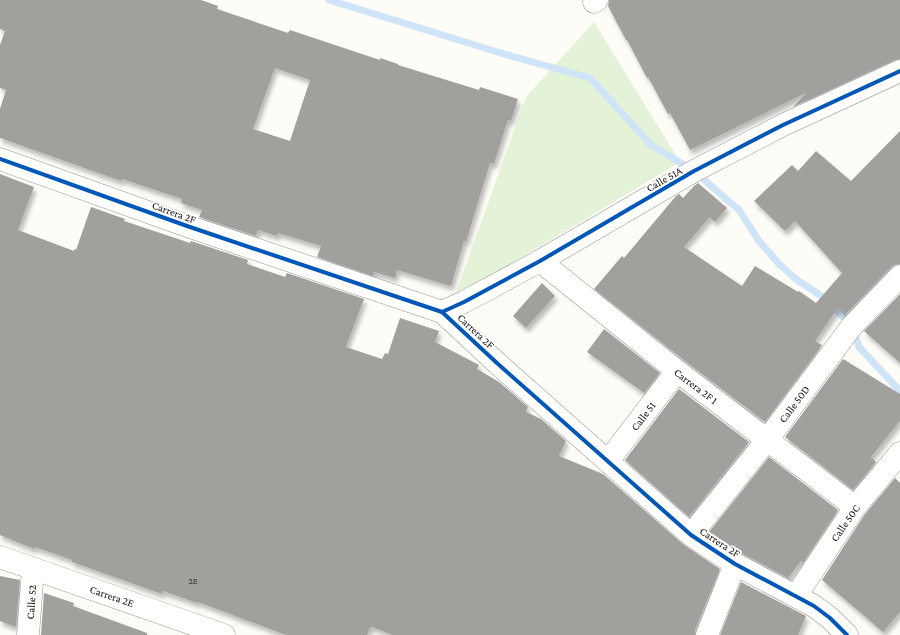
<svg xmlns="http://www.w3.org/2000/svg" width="900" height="635" font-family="'Crimson Pro',serif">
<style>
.green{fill:#e4f2d8}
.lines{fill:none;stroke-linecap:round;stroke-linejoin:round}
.stream{stroke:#cfe4f6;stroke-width:7}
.building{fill:#a1a09c;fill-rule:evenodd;filter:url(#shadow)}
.minor-casing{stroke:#979795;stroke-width:23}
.tertiary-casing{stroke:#979795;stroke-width:23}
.minor{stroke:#fffffe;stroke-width:22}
.tertiary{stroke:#fffffe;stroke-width:22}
.cycleway-casing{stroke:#fff;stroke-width:6}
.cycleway{stroke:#0057b8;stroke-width:4}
.labels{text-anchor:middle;stroke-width:4;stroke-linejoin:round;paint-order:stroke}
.number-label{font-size:9px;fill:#353534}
.street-label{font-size:11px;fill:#111;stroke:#fff}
</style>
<defs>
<filter id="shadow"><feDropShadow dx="2.5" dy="4.5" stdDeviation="2" flood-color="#0004"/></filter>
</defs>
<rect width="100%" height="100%" fill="#fdfcf7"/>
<polygon class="green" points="594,22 680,162 454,298 526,97"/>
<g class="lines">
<polyline class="stream" points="329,0 504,54 590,78 651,145 694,171 739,210 759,241 779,264 797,280 823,297 852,326 859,347 900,391"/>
</g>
<g class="building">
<path d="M 0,0 L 201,0 L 218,6 L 217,9 L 288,33 L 290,30 L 380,60 L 380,58 L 398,64 L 398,65 L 479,90 L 480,87 L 518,99 L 511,121 L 508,120 L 494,164 L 490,163 L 466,242 L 464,241 L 451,286 L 397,270 L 395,278 L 374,272 L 373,276 L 317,257 L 321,246 L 278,233 L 277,236 L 258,230 L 256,236 L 199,217 L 202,210 L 181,203 L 182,199 L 122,179 L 121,181 L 0,138 L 0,109 L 6,90 L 0,88 L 0,45 L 5,31 L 0,29 ZM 275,68 L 310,80 L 290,141 L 253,129 Z"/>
<polygon points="609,0 900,0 900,59 895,60 793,107 806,93 690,150 670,113 668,114 648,77 647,78 627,40 626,40 608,6"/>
<polygon points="900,131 900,264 896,264 891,267 845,315 838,308 815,341 822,345 765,422 685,361 594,289 622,256 624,258 676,196 679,194 683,198 694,186 698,183 727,208 715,222 710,217 684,247 742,286 755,266 798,292 799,291 816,303 842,273 795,221 785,231 754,201 792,165 798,171 816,151 851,181"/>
<polygon points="0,174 34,187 18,230 74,251 74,249 76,250 91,207 125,219 124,221 190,243 191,241 248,260 247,264 285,277 287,273 364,299 346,347 382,359 385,353 388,354 400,318 439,331 435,342 479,365 477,369 499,382 528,407 526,412 541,419 566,441 559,456 603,474 683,544 720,569 695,630 695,635 392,635 372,627 370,628 367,635 286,635 198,602 197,603 163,591 162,594 72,562 72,560 35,547 34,549 0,535"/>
<polygon points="542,283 555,296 526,328 513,316"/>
<polygon points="900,294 900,363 864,331"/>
<polygon points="604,329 660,373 644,393 587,352"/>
<polygon points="843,359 900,394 900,421 871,457 876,462 853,490 785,437"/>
<polygon points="679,389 749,442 689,517 625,460"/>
<polygon points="769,457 838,510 803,563 801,561 788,578 741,553 709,532"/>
<polygon points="895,478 900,483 900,612 883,632 822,580 865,514"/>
<polygon points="0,576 20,580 16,627 0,621"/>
<polygon points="741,582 806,616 798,635 720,635"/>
<polygon points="44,593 74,603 73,606 147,633 147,635 41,635"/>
</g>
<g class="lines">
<defs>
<g id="minor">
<polyline points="594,2 597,0"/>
<polyline points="0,159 187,226 442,312 498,364 691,535 735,564 814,606 830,618 847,635"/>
<polyline points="540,261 677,371 855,507"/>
<polyline points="442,312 464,302 540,261 694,171 783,125 900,71"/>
<polyline points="608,461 677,371"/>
<polyline points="691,535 767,440 852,326 900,276"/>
<polyline points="796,596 855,507 900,453"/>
<polyline points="28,635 33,569"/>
<polyline points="707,635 735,564"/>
</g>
<polyline id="tertiary" points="0,557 224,635"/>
</defs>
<use href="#minor" class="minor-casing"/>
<use href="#tertiary" class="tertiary-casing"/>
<use href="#minor" class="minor"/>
<use href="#tertiary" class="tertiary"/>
<defs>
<g id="cycleway">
<polyline points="0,159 187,226 442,312 498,364 691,535 735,564 814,606 830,618 847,635"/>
<polyline points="442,312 464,302 540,261 694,171 783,125 900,71"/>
</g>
</defs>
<use href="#cycleway" class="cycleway-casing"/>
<use href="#cycleway" class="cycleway"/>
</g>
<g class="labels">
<g class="number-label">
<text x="193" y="584">2E</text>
</g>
<g class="street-label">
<text transform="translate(664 179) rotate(-30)" y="4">Calle 51A</text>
<text transform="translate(174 212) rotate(20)" y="4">Carrera 2F</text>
<text transform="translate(476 331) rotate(43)" y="4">Carrera 2F</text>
<text transform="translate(696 386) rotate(37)" y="4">Carrera 2F 1</text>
<text transform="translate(794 404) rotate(-53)" y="4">Calle 50D</text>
<text transform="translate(643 416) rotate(-53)" y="4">Calle 51</text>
<text transform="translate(845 523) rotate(-55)" y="4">Calle 50C</text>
<text transform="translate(720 542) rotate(33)" y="4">Carrera 2F</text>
<text transform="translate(112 596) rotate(19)" y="4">Carrera 2E</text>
<text transform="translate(31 602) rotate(-86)" y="4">Calle 52</text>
</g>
</g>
</svg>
